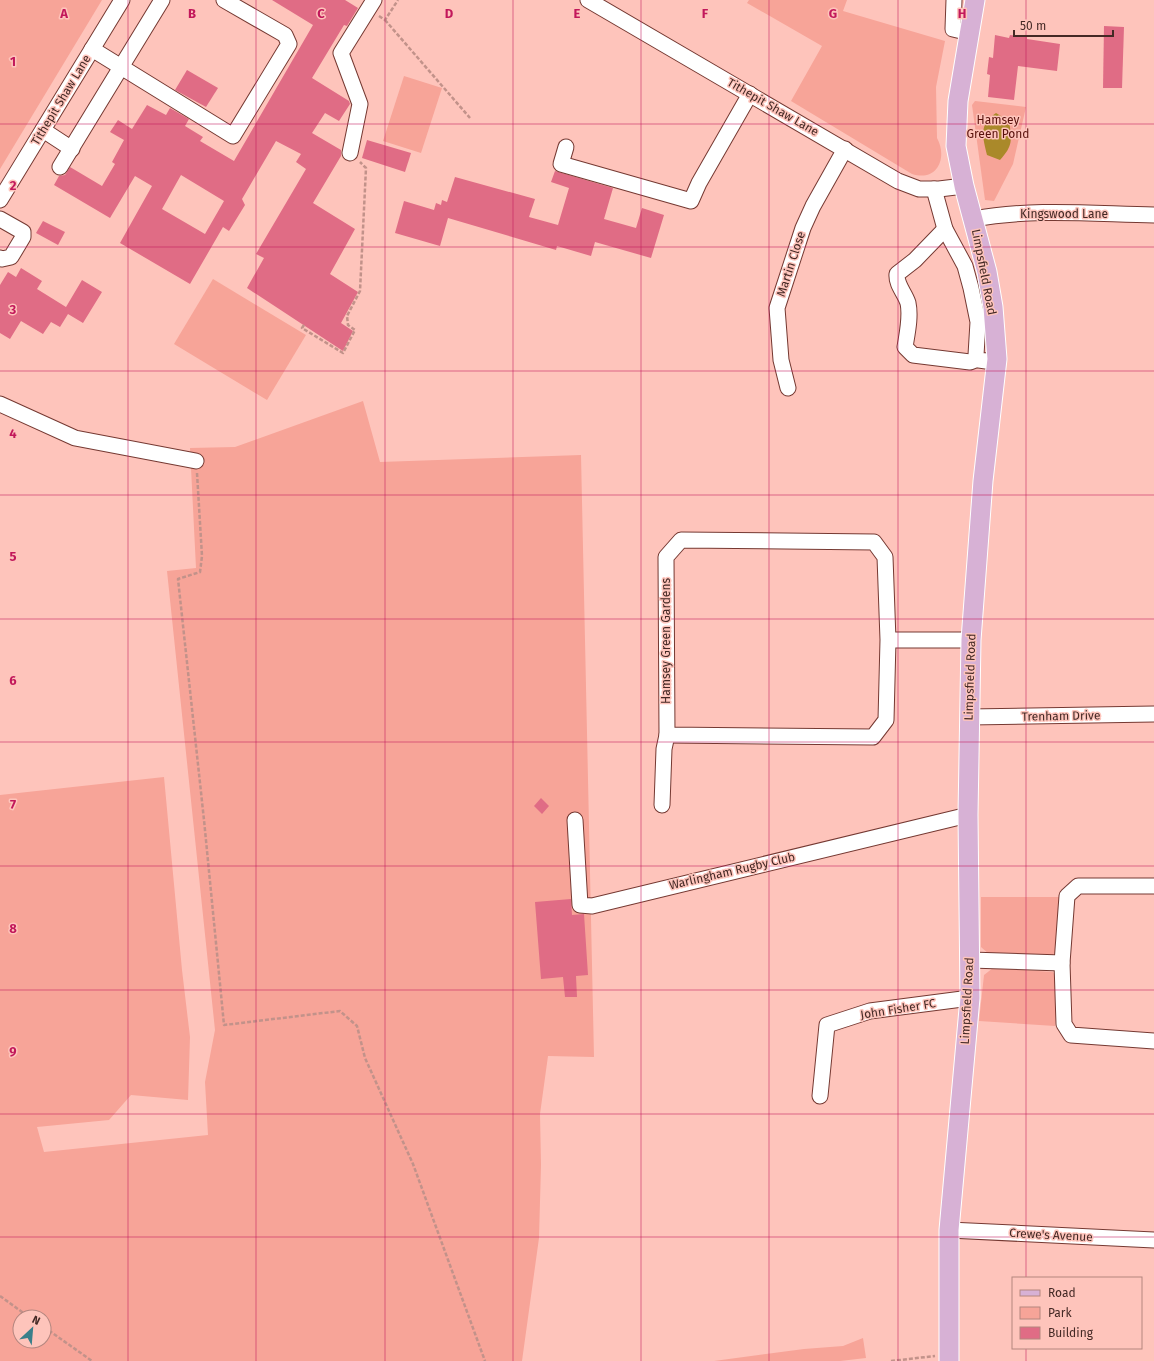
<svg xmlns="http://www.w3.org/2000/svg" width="1154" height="1361" font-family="'Fira Sans',sans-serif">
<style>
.green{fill:#f7a498;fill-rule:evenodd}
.water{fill:#aa892a}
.building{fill:#e06c85;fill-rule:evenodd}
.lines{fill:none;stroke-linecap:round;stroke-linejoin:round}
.minor-casing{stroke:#753932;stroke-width:17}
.major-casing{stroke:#fff;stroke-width:21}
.path{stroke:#c2928a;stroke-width:2.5;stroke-dasharray:4 2;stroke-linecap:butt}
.minor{stroke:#fff;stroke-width:15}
.major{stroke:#d7b1d5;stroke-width:19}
.grid{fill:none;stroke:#c2185b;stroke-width:1;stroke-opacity:0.55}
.labels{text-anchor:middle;stroke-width:3;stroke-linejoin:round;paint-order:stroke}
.street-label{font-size:12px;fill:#442925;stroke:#fec4bb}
.park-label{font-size:12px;fill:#59110c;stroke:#fec4bb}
.grid-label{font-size:13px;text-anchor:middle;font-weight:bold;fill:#c2185b;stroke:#fec4bb;stroke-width:3;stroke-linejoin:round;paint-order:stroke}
</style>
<rect width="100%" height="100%" fill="#fec4bb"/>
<g class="green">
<polygon points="0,0 102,0 0,169"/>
<path d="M 749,0 L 847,0 L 843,11 L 945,41 L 936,87 L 937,138 C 948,158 937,182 912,174 L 791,101 L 822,46 L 747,3 Z"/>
<polygon points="404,76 442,88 421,153 383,141"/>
<polygon points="975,101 1026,107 1013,164 994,201 985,200 972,105"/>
<polygon points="213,279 306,335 267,400 174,344"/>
<path d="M 363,401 L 380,462 L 581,455 L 594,1057 L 548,1056 L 540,1114 L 541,1165 L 539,1238 L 522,1361 L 0,1361 L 0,795 L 164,777 L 182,970 L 190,1037 L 188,1100 L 131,1095 L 109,1120 L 37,1127 L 44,1152 L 208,1135 L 205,1082 L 215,1030 L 167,571 L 196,568 L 190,448 L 235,447 ZM 20,1317 L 44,1317 L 44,1341 L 20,1341 Z"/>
<polygon points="981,897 1060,897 1058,949 1051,957 990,955 981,947"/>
<polygon points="993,968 1053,972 1058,979 1055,1026 979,1021 984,975"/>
<polygon points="863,1338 866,1358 840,1361 714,1361 804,1349 843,1346"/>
</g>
<path class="water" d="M 996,113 L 1009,121 C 1012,140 1013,146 1000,160 L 987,155 C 983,137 978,125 996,113 Z"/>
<g class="building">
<path d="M 272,0 L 345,0 L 358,8 L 347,26 L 344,25 L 312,78 L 349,101 L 350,104 L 339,121 L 325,113 L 312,133 L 341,150 L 341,156 L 313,203 L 355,229 L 330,274 L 358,292 L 341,323 L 353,331 L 343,351 L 247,288 L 264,258 L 256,254 L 306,169 L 296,162 L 301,154 L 276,141 L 242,199 L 245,205 L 229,231 L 223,227 L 190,284 L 120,243 L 152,186 L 135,176 L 110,218 L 54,185 L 59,176 L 65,175 L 70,167 L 102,186 L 115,164 L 112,162 L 124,140 L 110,132 L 118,120 L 132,129 L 147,105 L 166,115 L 170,108 L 189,119 L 185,126 L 203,137 L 200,141 L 234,161 L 313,25 ZM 181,175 L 224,201 L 205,234 L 162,209 Z"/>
<polygon points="1104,26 1124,27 1122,88 1103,88"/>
<polygon points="995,35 1009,38 1010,35 1027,37 1027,39 1060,44 1057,71 1018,66 1014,100 988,97 990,75 987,74 989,57 993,58"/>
<polygon points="187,70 218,88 206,107 175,90"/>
<polygon points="367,140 411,153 405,172 362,158"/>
<polygon points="555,171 613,188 604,219 636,228 642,208 664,215 651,258 595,242 591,256 557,246 556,250 448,218 440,246 395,233 404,201 434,210 436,203 441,205 442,200 447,202 455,177 535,199 529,217 558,225 569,188 551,182"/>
<polygon points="43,221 65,232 58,245 36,233"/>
<polygon points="21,268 42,281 37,289 66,307 82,280 102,292 83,323 68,314 60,327 51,322 43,334 21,321 10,339 0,333 0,285 8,272 16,277"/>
<polygon points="541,798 549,806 542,814 534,806"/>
<polygon points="571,899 572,915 584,914 588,975 576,976 577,997 565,997 563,977 541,979 535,902"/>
</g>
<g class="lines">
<defs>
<g id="minor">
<polyline points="588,0 898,181 919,189 939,189 964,186"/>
<polyline points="954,0 953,29 970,33"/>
<polyline points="92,49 233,136 289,44 285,35 224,0"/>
<polyline points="43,130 72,149"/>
<polyline points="566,147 561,164 691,201 699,183 750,94"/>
<polyline points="350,153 360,104 341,53 374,0"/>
<polyline points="60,167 162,0"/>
<polyline points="934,189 945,229 965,266 971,288 978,322 976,355 979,360 986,361"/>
<polyline points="0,200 122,0"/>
<polyline points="0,219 23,232 23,237 11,257 2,259 0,258"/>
<path d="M 974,219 C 1032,208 1094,214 1154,215"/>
<path d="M 945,229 L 915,260 L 897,274 C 896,285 905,293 908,303 C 911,317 907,334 905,347 L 913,355 L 970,362 L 978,359"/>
<polyline points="788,388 781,360 777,308 803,228 813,206 845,149"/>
<polyline points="0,404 75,438 196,461"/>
<polyline points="888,640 885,557 874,542 681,540 666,557 667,735 873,737 886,720 888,640 971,640"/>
<polyline points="969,717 1154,714"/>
<polyline points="662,805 664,749 667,735"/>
<polyline points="575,820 580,905 592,906 968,815"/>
<polyline points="1154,886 1078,886 1067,896 1062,963 1064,1024 1071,1035 1154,1041"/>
<polyline points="970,960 1062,963"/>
<polyline points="820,1096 827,1025 870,1011 970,998"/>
<polyline points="949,1230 1154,1240"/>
</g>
<polyline id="major" points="949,1361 949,1230 970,998 968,815 971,640 983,481 997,359 993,307 987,272 964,186 956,146 958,101 975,0"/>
</defs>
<use href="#minor" class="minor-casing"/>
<use href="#major" class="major-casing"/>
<g class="path">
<polyline points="379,16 385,20 398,0"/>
<polyline points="385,20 470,118"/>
<polyline points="304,325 302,328 343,353 355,330 348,325 347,316 360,291 366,168 360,162"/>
<polyline points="197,473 202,556 200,572 178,579 204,820 224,1025 340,1011 357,1026 365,1058 413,1164 485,1361"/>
<polyline points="0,1296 29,1317"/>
<polyline points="44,1327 92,1361"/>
<polyline points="891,1361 935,1356"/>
</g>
<use href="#minor" class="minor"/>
<use href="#major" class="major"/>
</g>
<path class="grid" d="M 128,0 L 128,1361M 256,0 L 256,1361M 385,0 L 385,1361M 513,0 L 513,1361M 641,0 L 641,1361M 769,0 L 769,1361M 898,0 L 898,1361M 1026,0 L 1026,1278M 0,124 L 1154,124M 0,247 L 1154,247M 0,371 L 1154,371M 0,495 L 1154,495M 0,619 L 1154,619M 0,742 L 1154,742M 0,866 L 1154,866M 0,990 L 1154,990M 0,1114 L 1154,1114M 0,1237 L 1154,1237M 1026,1348 L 1026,1361"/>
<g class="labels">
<g class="street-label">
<text transform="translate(61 100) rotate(-59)" y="4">Tithepit Shaw Lane</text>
<text transform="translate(773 107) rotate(30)" y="4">Tithepit Shaw Lane</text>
<text x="1064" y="218">Kingswood Lane</text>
<text transform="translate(791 264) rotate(-72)" y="4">Martin Close</text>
<text transform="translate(984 272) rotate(79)" y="4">Limpsfield Road</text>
<text transform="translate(666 641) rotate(-90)" y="4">Hamsey Green Gardens</text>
<text transform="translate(970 677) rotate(-88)" y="4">Limpsfield Road</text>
<text transform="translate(1061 716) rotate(-1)" y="4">Trenham Drive</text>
<text transform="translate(732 871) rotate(-13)" y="4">Warlingham Rugby Club</text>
<text transform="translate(967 1001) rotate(-87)" y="4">Limpsfield Road</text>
<text transform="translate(898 1009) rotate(-9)" y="4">John Fisher FC</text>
<text transform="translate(1051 1235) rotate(3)" y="4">Crewe's Avenue</text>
</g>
<g class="park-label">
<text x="998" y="124">Hamsey<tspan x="998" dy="14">Green Pond</tspan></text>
</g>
</g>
<g class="grid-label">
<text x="64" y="18">A</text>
<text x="192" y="18">B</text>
<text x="321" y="18">C</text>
<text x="449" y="18">D</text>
<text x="577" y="18">E</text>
<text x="705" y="18">F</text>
<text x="833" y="18">G</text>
<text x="962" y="18">H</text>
<text x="13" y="66">1</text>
<text x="13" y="190">2</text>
<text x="13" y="314">3</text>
<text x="13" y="438">4</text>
<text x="13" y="561">5</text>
<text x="13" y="685">6</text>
<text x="13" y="809">7</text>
<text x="13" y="933">8</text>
<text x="13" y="1056">9</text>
</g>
<rect x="1012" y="1277" width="130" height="72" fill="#fec4bb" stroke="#b4867f"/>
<rect x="1020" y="1290" width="20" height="6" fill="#d7b1d5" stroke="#b4867f"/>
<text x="1048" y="1297" font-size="12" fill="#442925">Road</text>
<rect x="1020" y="1307" width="20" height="12" fill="#f7a498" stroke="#b4867f"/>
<text x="1048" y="1317" font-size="12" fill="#442925">Park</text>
<rect x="1020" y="1327" width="20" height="12" fill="#e06c85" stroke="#b4867f"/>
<text x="1048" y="1337" font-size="12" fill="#442925">Building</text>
<g transform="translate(32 1329) rotate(26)"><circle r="19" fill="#fec4bb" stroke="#b4867f"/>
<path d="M0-3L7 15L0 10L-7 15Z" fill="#397f8a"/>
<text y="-6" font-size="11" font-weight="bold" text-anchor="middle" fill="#442925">N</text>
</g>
<path d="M1014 30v6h99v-6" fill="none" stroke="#442925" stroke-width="2"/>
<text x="1020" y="30" font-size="12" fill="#442925" stroke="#fec4bb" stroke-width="3" paint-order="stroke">50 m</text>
</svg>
